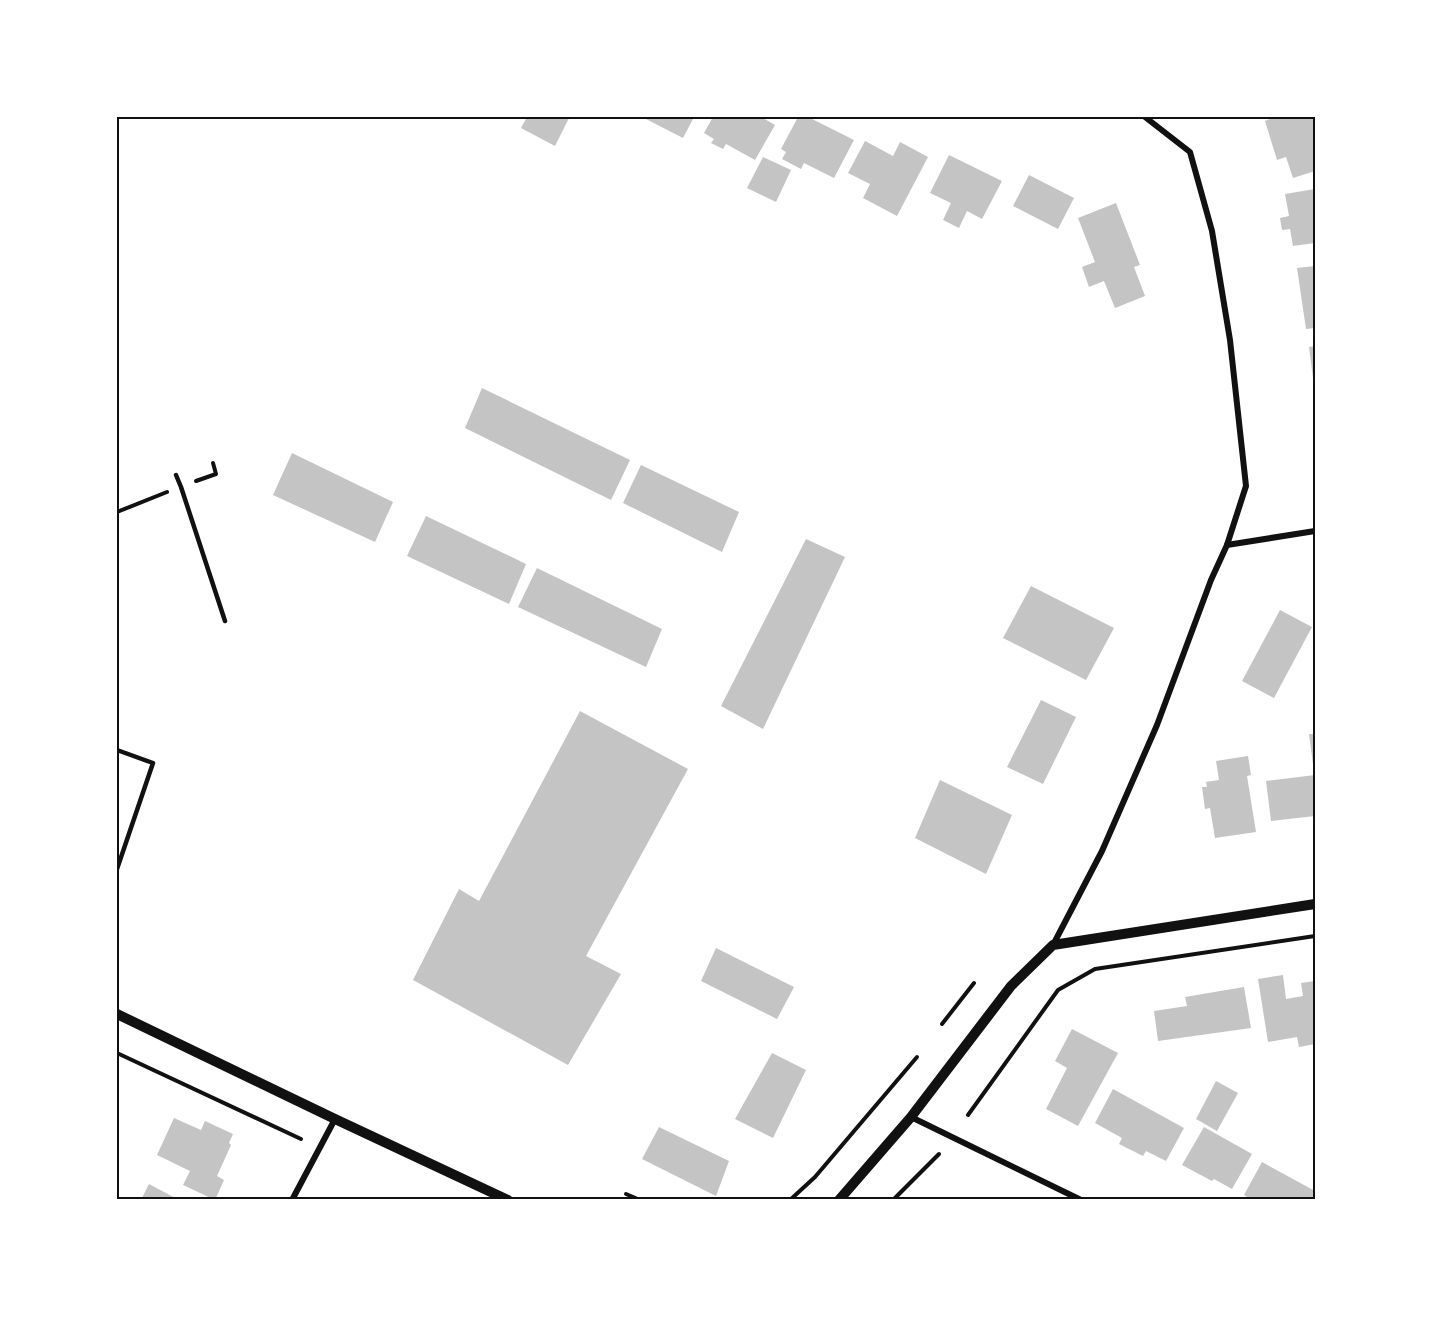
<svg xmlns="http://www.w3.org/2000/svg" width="1432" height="1317" font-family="Montserrat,sans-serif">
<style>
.building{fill:#c4c4c4}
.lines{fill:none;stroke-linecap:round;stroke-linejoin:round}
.path{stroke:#111;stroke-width:4}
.service{stroke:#111;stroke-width:4.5}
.minor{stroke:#111;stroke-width:6}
.tertiary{stroke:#111;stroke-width:10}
.neatline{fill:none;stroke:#111;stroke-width:2}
</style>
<rect width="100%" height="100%" fill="#fff"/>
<g class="building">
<polygon points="527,117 567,117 569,118 555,146 521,128"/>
<polygon points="642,117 694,117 683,138"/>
<polygon points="713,117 761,117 775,125 755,160 726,144 723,149 711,143 714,139 704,133"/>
<polygon points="798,117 808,117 854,140 834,178 804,163 801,169 782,159 786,152 781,149"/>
<polygon points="1269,117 1315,117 1315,171 1293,178 1286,157 1277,160 1265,121 1270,119"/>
<polygon points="865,141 893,156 900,142 928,157 897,216 863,198 870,184 848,173"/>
<polygon points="949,155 1002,181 982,219 967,211 959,228 943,220 951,203 930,193"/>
<polygon points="763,157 791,170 776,202 747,188"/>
<polygon points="1029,175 1074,198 1058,229 1013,206"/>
<polygon points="1315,189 1315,243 1293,246 1290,229 1282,230 1280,218 1289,216 1285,194"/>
<polygon points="1116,203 1140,265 1134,267 1145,296 1115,308 1104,281 1089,287 1082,267 1095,262 1078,218"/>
<polygon points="1315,266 1315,328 1306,329 1297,268"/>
<polygon points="1315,346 1315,378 1313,378 1309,347"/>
<polygon points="482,388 630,460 611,500 465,428"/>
<polygon points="292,453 393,502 375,542 273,495"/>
<polygon points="641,465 739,512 722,552 623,503"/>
<polygon points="426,516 526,564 509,604 407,556"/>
<polygon points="806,539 845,557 763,729 721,706"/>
<polygon points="537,568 662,629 646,667 518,607"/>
<polygon points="1031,586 1114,628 1086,680 1003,638"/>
<polygon points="1280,610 1312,627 1274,698 1242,681"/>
<polygon points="1041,700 1076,717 1043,784 1007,767"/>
<polygon points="580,711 688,769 586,956 621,974 568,1065 413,980 459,889 479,901"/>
<polygon points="1309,734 1315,734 1315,772 1314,772"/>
<polygon points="1248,756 1251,775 1247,776 1256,832 1215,838 1210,808 1205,809 1202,787 1207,787 1206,782 1219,780 1216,761"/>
<polygon points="1315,775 1315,816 1271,821 1266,781"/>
<polygon points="940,780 1012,815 986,874 915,838"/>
<polygon points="716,948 794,987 777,1019 701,981"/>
<polygon points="1283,975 1286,999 1303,996 1301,983 1315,981 1315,1044 1299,1047 1297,1037 1268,1042 1258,979"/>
<polygon points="1244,987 1251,1028 1158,1041 1154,1011 1187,1006 1185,997"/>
<polygon points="1072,1029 1118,1053 1078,1126 1046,1109 1067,1068 1055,1061"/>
<polygon points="772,1053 806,1070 773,1138 735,1119"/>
<polygon points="1216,1081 1238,1093 1217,1131 1196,1119"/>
<polygon points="1113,1089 1184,1128 1166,1161 1146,1151 1143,1156 1119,1144 1122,1138 1095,1123"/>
<polygon points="174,1118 201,1130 205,1121 233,1134 229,1143 231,1145 217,1176 224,1180 215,1200 183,1185 190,1171 157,1155"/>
<polygon points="659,1127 729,1161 716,1196 642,1159"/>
<polygon points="1204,1127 1252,1154 1232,1189 1214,1179 1212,1181 1182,1165"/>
<polygon points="1262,1162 1315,1191 1315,1200 1252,1200 1244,1195"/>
<polygon points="149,1184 179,1200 141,1200"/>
</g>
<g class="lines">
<g class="path">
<polyline points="196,481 216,474 213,463"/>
<polyline points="117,512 167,492"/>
<polyline points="942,1024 974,983"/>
<polyline points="117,1053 301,1139"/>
<polyline points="968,1115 1058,990 1095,969 1315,936"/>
<polyline points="626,1194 640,1200"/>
<polyline points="790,1200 815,1177 917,1057"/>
<polyline points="893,1200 939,1154"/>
</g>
<g class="service">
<polyline points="176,475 181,487 225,621"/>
<polyline points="117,750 153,763 117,869"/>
</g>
<g class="minor">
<polyline points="1227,545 1315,531"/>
<polyline points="1053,945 1102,851 1157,725 1211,580 1227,545 1246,486 1230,340 1212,231 1190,152 1145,117"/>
<polyline points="911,1117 1081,1200"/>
<polyline points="292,1200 335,1119"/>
</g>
<g class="tertiary">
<polyline points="117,1014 335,1119 508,1200"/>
<polyline points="839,1200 911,1117 1011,986 1053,945 1315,904"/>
</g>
</g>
<rect width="1432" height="1317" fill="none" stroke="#ffffff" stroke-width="237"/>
<rect x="118" y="118" width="1196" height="1080" class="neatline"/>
</svg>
